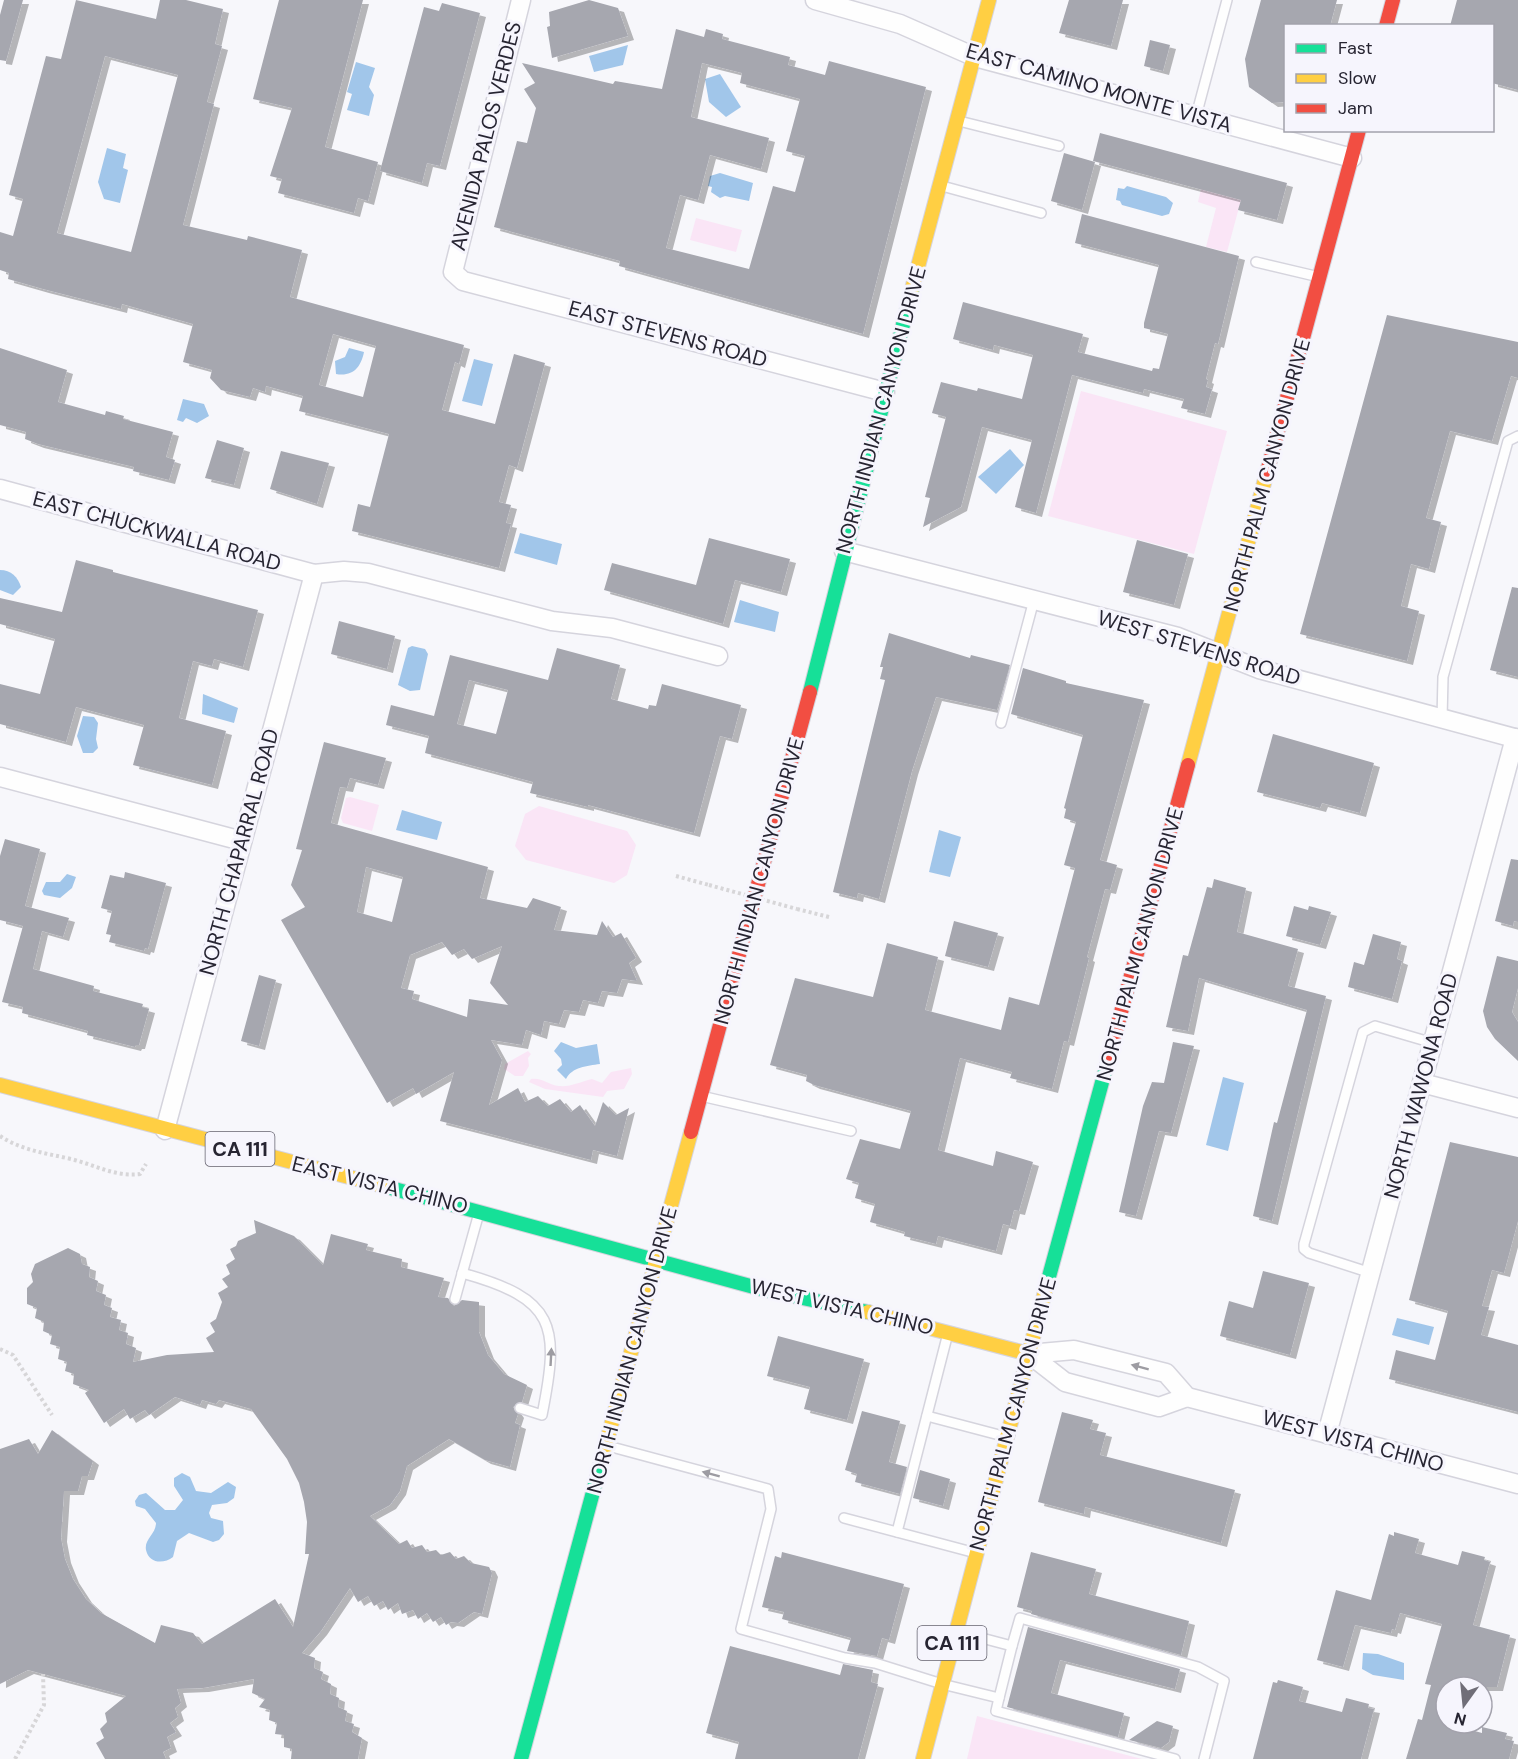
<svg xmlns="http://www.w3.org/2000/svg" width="1518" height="1759" font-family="'DM Sans',sans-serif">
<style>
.green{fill:#fae5f6}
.water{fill:#a1c6ea}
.building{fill:#a6a7af;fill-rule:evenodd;filter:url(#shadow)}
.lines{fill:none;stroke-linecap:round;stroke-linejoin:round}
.lane-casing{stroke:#d5d4dd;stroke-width:12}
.street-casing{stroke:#d5d4dd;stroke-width:21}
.fast-casing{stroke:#d5d4dd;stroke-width:16}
.slow-casing{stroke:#d5d4dd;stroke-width:16}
.jam-casing{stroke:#d5d4dd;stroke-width:16}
.path{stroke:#d7d6d8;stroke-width:4;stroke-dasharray:3 3;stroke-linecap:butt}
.lane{stroke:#fefefe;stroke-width:9}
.street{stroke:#fefefe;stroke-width:18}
.fast{stroke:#16e098;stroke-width:14}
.slow{stroke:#ffcf43;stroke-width:14}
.jam{stroke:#f24e42;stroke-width:14}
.path-bridge{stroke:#d7d6d8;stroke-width:4;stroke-dasharray:3 3;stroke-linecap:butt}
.oneway{fill:#9d9ca2}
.labels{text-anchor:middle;stroke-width:6;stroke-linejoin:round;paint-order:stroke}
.shield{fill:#f6f5fd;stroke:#65636f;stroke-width:1.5}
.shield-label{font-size:20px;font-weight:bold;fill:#272532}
.street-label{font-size:21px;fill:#272532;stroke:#f6f5fd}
</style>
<defs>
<filter id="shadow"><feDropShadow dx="6" dy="4" stdDeviation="0" flood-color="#0004"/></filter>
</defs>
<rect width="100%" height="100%" fill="#f7f7fb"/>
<g class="green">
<polygon points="1201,189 1241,200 1227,252 1206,247 1216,208 1198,202"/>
<polygon points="696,218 742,230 736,252 690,240"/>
<polygon points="1081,391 1227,431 1194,554 1048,516"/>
<polygon points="350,797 379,805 372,831 343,823 341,818 346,798"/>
<polygon points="539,806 627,831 636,845 627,875 614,883 526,860 515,846 525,814"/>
<polygon points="528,1051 531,1054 528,1058 529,1066 523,1076 515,1076 504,1069 505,1064"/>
<path d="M 631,1068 L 632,1074 L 624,1089 L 607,1091 L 603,1097 L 545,1089 L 529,1082 L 531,1079 C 542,1077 548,1085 559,1086 C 571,1087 580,1082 592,1079 L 602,1083 L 611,1072 Z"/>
<polygon points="977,1716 1142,1759 967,1759"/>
</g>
<g class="water">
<polygon points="628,45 623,65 594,72 589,56"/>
<polygon points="356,62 375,68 369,87 374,95 369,116 347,110 352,94 347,92"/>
<polygon points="720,74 741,107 726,117 709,102 705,79"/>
<polygon points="107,148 126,154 123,168 128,170 120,203 104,199 98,182"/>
<polygon points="720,173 753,183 749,201 725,196 720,198 711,192 712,187 708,186 710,176"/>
<polygon points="1127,186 1166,197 1173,203 1169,214 1162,216 1122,205 1120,201 1116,200 1118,188 1124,189"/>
<path d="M 349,348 L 364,352 C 361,367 353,377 336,374 L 335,361 L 345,357 Z"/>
<polygon points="474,359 493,364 482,406 462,401"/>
<polygon points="183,399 204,404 209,416 197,423 186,418 183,422 177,420"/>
<polygon points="1010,449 1024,465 996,494 978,477"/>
<polygon points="520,533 562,544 557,565 514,553"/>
<path d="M 0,570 C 11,570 18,577 21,587 L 13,595 L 0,590 Z"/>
<polygon points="740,600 779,612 775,632 734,622"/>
<polygon points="412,646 425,649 428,654 420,690 410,691 398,685 408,648"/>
<polygon points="203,694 238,708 234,723 202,714"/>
<polygon points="83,716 94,717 98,723 96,739 98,748 93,753 83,753 77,736"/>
<polygon points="402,810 442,822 437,840 396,830"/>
<polygon points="939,830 961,837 950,877 929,872"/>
<polygon points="67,874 76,877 72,888 60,898 44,895 42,891 46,882 60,882"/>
<path d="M 561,1042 L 576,1048 L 597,1044 L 600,1064 C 587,1066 572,1067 566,1079 L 557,1070 L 562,1065 L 561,1059 L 554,1051 Z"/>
<polygon points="1223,1077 1244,1083 1228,1151 1206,1145"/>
<polygon points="1397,1318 1434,1327 1429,1345 1392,1335"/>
<path d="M 182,1473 L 190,1477 L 196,1491 L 211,1493 L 228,1482 L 236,1487 L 234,1498 L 227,1503 L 212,1505 L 209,1513 L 211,1518 L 223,1521 L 224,1534 L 219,1540 L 213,1542 L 189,1533 L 177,1541 L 173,1557 C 164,1564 149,1564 146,1550 C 144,1539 156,1534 156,1523 L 145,1509 L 136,1506 L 135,1501 L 139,1495 L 146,1493 L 165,1510 L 175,1510 L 183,1500 L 174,1486 L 174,1478 Z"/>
<polygon points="1363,1653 1378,1654 1404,1663 1404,1680 1373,1675 1362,1669"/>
</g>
<g class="building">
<polygon points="4,0 23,0 6,61 0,60 0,15"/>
<path d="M 76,0 L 156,19 L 160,0 L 186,0 L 223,9 L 215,44 L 222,46 L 207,102 L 214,104 L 183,225 L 247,240 L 248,236 L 302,250 L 290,297 L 464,345 L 459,364 L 455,362 L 442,410 L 495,424 L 514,354 L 545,363 L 517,468 L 509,465 L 499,502 L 511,505 L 506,523 L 511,524 L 499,568 L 352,531 L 358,504 L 370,507 L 389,434 L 299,411 L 303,396 L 266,386 L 265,392 L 253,388 L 250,397 L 221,390 L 210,378 L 212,370 L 183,362 L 193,324 L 122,304 L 121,309 L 43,289 L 8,279 L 9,273 L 0,270 L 0,232 L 13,236 L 23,199 L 9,195 L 46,56 L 61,59 ZM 105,56 L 178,75 L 131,252 L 57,233 ZM 333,334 L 376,346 L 363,397 L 319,385 Z"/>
<polygon points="279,0 363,0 325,147 378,162 368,201 358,198 354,213 278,193 282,179 270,176 292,108 253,99"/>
<polygon points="589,0 618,8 628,36 552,58 547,27 550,26 549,12"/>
<polygon points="1069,0 1123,0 1111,46 1059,33"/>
<polygon points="1261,0 1337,0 1330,26 1286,26 1286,102 1272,103 1249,87 1245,59"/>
<polygon points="1457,0 1518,0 1518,90 1492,83 1492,26 1450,26"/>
<polygon points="442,3 480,13 440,166 427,163 422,183 380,171 424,7 439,11"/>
<path d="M 676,29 L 704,37 L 706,29 L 723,34 L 722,39 L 790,57 L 788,65 L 825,75 L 829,61 L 926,87 L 863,334 L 619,266 L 620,261 L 494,227 L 517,141 L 527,143 L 536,108 L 524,89 L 535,83 L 522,63 L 613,84 L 615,81 L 662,89 ZM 702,63 L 742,73 L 740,83 L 800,99 L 786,151 L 805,156 L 795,192 L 773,186 L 749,269 L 666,248 L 680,195 L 698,200 L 710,155 L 761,169 L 769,138 L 691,117 Z"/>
<polygon points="1150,40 1170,45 1163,71 1144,66"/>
<polygon points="1100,133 1287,183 1277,220 1238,210 1241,200 1093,161"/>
<polygon points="1064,153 1095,162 1082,210 1051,201"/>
<polygon points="1082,214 1239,256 1218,344 1215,343 1206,379 1208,380 1206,387 1212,389 1205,414 1181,408 1184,399 1144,389 1143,393 1072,375 1036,513 1015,507 1032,440 982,427 961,507 923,527 930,498 925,497 946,417 932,413 941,382 977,391 978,388 1022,399 1033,355 994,345 993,350 953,339 963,302 1083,334 1078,352 1152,371 1153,368 1159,369 1168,334 1144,328 1144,323 1159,265 1075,243"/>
<polygon points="1387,315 1518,342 1518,378 1511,376 1492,441 1450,431 1426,518 1441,522 1429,569 1411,564 1401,606 1419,611 1407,661 1300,634"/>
<polygon points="0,348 67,370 58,402 105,415 106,411 124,416 123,419 173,432 166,457 175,460 169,480 133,471 134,467 38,444 25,439 26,432 0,425"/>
<polygon points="217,440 244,448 234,485 205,478"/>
<polygon points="281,451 329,463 317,504 270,489"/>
<polygon points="709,538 790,559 781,592 735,580 723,624 604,590 612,563 696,585"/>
<polygon points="1137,540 1188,554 1174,605 1123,592"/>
<polygon points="76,560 113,570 113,572 258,610 243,667 214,659 212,666 193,661 179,718 226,731 212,785 133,765 144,725 76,707 66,742 0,724 0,684 40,694 55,639 0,624 0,598 62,612"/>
<polygon points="1512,587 1518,588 1518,677 1490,670"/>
<polygon points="339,621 395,636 387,669 331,654"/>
<polygon points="889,633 970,658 971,655 1010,665 997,710 936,697 912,771 879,899 858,893 857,898 833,892 885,680 880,679 883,667 880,667"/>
<path d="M 557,648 L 620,665 L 611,699 L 648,709 L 649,705 L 656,706 L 662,684 L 741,705 L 732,739 L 720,736 L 694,833 L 588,805 L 588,807 L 530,793 L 533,782 L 425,753 L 429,736 L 386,725 L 391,705 L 434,716 L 450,655 L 548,680 ZM 469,680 L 508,690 L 496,734 L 457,724 Z"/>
<polygon points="1023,668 1066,681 1066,683 1144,700 1100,860 1117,865 1110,890 1105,889 1087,957 1089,958 1068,1042 1064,1041 1052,1089 1010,1078 1012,1072 960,1058 938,1150 993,1166 996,1151 1033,1162 1019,1211 1014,1210 1010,1226 1003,1224 996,1251 938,1236 936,1244 904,1236 905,1232 870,1222 875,1204 855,1198 859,1183 846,1179 860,1139 900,1149 911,1111 814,1085 806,1081 807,1075 770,1065 795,978 873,997 887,943 938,957 925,1010 1001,1030 1009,997 1039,1005 1075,868 1064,865 1076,822 1064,818 1066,809 1064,808 1083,735 1011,714"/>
<polygon points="1273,734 1374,763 1360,813 1322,803 1320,808 1257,792"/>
<path d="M 324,742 L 386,758 L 378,785 L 350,778 L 347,788 L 340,787 L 331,823 L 488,867 L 480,898 L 527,908 L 533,898 L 561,907 L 554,930 L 597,935 L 602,921 L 613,937 L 621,933 L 636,958 L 629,963 L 637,981 L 622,979 L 617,993 L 602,991 L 598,1003 L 583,1000 L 579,1012 L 564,1010 L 559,1024 L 544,1021 L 541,1035 L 526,1030 L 522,1045 L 491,1040 L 502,1060 L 489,1105 L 518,1088 L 525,1102 L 538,1096 L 548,1106 L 560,1099 L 571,1112 L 580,1105 L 595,1126 L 603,1102 L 616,1115 L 629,1108 L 617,1156 L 593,1150 L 591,1160 L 440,1121 L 454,1072 L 416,1094 L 413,1088 L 387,1103 L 281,920 L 305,907 L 291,885 L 302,850 L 296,849 ZM 366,867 L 403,877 L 392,922 L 357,912 ZM 442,942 L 452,955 L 464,949 L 472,959 L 502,946 L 490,983 L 508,1005 L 469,999 L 467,1017 L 412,999 L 414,991 L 401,988 L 410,955 Z"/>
<polygon points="5,839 40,849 25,906 69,918 63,937 42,931 33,969 94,986 93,991 143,1004 142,1007 149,1009 139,1045 136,1045 135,1047 87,1035 88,1031 22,1013 23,1007 2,1002 23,926 0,920 0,856"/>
<polygon points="1511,859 1518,860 1518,922 1514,921 1513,926 1495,921"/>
<polygon points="125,872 166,883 148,949 145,948 144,951 109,942 111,935 106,934 112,911 101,908 110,875 124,878"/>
<polygon points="1214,879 1246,888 1237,932 1298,949 1288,986 1326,996 1272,1221 1253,1216 1274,1122 1277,1123 1307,1010 1199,978 1188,1031 1166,1027 1183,955 1188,956 1207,887 1212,888"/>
<polygon points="1294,906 1308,910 1309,906 1331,912 1320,945 1286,936"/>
<polygon points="954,921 998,933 988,967 945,956"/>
<polygon points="1373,934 1401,942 1397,959 1402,961 1392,999 1348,987 1354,962 1364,965"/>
<polygon points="1497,956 1518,961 1518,988 1512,1012 1518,1022 1518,1061 1495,1039 1487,1027 1483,1011"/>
<polygon points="259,975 276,980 259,1046 241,1041"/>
<polygon points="1173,1042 1194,1046 1171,1133 1159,1131 1136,1216 1119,1212 1143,1106 1152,1082 1164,1083"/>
<polygon points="1450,1142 1518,1157 1518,1221 1504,1273 1492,1270 1482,1306 1489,1307 1481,1335 1518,1345 1518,1412 1389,1379 1396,1350 1435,1360 1448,1311 1409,1300"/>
<polygon points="254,1220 294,1236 323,1265 331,1234 368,1244 366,1250 402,1259 401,1267 444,1278 438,1297 448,1298 454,1306 462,1300 479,1302 479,1332 488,1355 504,1374 527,1385 522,1402 513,1407 518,1414 515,1423 520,1425 510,1467 485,1460 449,1439 407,1466 400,1491 390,1505 370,1516 399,1544 407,1540 412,1548 422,1545 427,1552 436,1550 441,1555 450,1552 456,1559 464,1556 471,1563 489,1567 492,1573 482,1614 474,1612 458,1623 451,1622 446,1625 441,1617 433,1622 427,1613 418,1619 413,1610 402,1614 398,1603 388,1610 383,1601 374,1606 368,1596 358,1602 350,1588 321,1631 302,1653 315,1658 314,1668 323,1672 321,1679 331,1684 330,1694 339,1698 338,1707 347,1711 345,1721 354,1724 352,1732 362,1738 358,1759 291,1759 292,1749 284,1747 284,1735 275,1734 277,1723 269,1720 270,1710 259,1707 265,1699 252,1693 254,1679 203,1688 177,1689 181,1703 175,1708 178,1717 170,1723 176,1732 167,1737 171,1748 163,1752 166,1759 105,1759 96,1743 104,1738 100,1729 107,1722 105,1713 126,1696 28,1670 0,1684 0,1449 29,1439 38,1454 52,1430 93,1461 88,1476 82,1476 78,1491 64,1491 61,1538 65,1559 73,1579 86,1599 101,1613 155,1643 161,1625 193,1633 202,1644 275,1599 293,1627 309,1554 305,1554 307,1522 304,1502 299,1483 287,1459 251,1409 219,1400 216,1404 202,1400 200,1405 175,1397 149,1415 145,1410 130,1419 124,1409 104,1423 85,1393 89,1390 73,1384 74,1374 65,1371 67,1362 58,1359 60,1347 50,1344 52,1335 43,1331 44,1322 35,1318 37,1308 27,1304 27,1288 33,1282 31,1274 35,1264 68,1248 80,1254 82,1264 90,1267 89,1277 98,1281 96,1291 106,1295 104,1305 112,1308 110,1317 121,1320 119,1330 128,1333 126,1344 136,1348 133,1362 167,1355 214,1352 206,1338 215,1332 210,1323 216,1319 222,1302 218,1293 228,1287 222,1279 230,1274 226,1265 235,1259 230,1249 236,1246 238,1241 256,1233"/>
<polygon points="1263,1271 1309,1283 1290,1355 1220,1336 1229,1301 1253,1308"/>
<polygon points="778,1336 864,1359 847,1420 804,1409 810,1387 767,1376"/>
<polygon points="862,1411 900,1421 889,1462 907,1467 900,1494 855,1482 857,1474 845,1470"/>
<polygon points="1062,1412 1093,1420 1090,1429 1106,1433 1100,1455 1235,1490 1221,1543 1085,1507 1084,1514 1038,1502"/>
<polygon points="920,1470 950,1479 943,1506 913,1498"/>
<polygon points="1394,1532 1419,1539 1415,1553 1458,1565 1462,1551 1485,1557 1484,1560 1490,1562 1473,1625 1510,1635 1497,1687 1446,1687 1446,1723 1482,1733 1482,1727 1507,1733 1505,1739 1514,1741 1509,1759 1406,1759 1418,1719 1422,1720 1431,1685 1425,1684 1442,1624 1400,1613 1395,1630 1392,1629 1391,1633 1355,1625 1343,1667 1317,1660 1336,1590 1371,1600 1389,1534 1394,1536"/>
<polygon points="782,1552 904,1584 889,1640 882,1638 877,1656 847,1651 851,1638 782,1619 784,1612 762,1607 775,1556 781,1558"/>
<polygon points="1031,1552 1096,1569 1089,1594 1189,1621 1181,1655 1031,1614 1032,1611 1017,1607"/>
<polygon points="1028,1627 1180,1669 1175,1689 1060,1660 1051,1693 1124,1713 1118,1737 1007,1707"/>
<polygon points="730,1646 840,1675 843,1664 873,1670 871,1682 878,1684 858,1759 735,1759 739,1742 706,1733"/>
<polygon points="1278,1680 1303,1687 1299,1701 1342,1712 1346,1698 1369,1704 1368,1708 1374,1709 1361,1759 1253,1759 1273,1682 1277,1683"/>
<polygon points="1157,1721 1173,1726 1169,1742 1161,1748 1129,1740"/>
</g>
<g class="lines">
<defs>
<g id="lane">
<polyline points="1196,116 1227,0"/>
<polyline points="959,121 1059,146"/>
<polyline points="942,186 1041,213"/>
<polyline points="1256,262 1315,276"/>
<polyline points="1442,719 1443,677 1508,441 1518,436"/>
<polyline points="1001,723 1034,600"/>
<polyline points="701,1096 851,1131"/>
<path d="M 462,1273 C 556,1299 560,1325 542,1415 L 520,1408"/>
<polyline points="1371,1273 1309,1253 1304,1249 1304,1244 1363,1032 1375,1026 1433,1043"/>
<polyline points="455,1299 479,1213"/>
<polyline points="927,1416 1003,1436"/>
<polyline points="608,1446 768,1489 771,1509 741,1629 845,1658 875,1663 942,1684 999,1698 1012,1646 959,1632"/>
<polyline points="844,1518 972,1552"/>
<polyline points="897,1532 947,1337"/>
<polyline points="1012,1646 1020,1618 1198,1667 1224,1681 1204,1759"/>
<polyline points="999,1698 996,1711 1175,1759"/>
</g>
<g id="street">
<polyline points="521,0 453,272 463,281 885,392"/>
<polyline points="815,0 900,24 975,57 1352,158"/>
<polyline points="0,489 314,574 344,571 368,573 552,621 612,628 718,656"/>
<polyline points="844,551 1178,637 1259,669 1518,739"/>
<polyline points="0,777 242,841"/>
<polyline points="1422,1083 1518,1108"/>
<polyline points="165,1130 314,574"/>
<polyline points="1029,1354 1074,1350 1166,1373 1187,1397 1518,1484"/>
<polyline points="1029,1354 1065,1382 1159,1407 1187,1397"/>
<polyline points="1327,1434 1515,738"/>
</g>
<g id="fast">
<polyline points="810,692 912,289"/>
<polyline points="387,1187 765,1290 868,1312"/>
<polyline points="1047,1284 1107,1064"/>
<polyline points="521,1759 603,1455"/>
</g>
<g id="slow">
<polyline points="912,289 989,0"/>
<polyline points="1188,765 1267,472"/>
<polyline points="0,1085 387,1187"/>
<polyline points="868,1312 1029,1354"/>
<polyline points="603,1455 691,1132"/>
<polyline points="923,1759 1047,1284"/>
</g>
<g id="jam">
<polyline points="1386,26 1393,0"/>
<polyline points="1267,472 1359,130"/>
<polyline points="1107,1064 1188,765"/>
<polyline points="691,1132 810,692"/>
</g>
</defs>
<use href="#lane" class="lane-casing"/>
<use href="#street" class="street-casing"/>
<use href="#fast" class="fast-casing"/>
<use href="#slow" class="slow-casing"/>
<use href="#jam" class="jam-casing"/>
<g class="path">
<polyline points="676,876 709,885"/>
<polyline points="797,909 829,917"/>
<path d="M 0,1136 C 23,1151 46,1153 71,1159 C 95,1165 115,1177 140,1174 L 146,1164"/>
<polyline points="0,1349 13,1355 52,1415"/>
<polyline points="15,1759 44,1705 43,1674"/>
</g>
<use href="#lane" class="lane"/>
<use href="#street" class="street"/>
<use href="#fast" class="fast"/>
<use href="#slow" class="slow"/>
<use href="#jam" class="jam"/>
<polyline class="path-bridge" points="709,885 797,909"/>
</g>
<defs><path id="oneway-solid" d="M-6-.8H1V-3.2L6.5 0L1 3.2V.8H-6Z" transform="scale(1.5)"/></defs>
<g class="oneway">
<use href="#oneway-solid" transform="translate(551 1357) rotate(-87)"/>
<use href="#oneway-solid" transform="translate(1140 1367) rotate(-165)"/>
<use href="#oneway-solid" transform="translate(711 1474) rotate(-165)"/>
</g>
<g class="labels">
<g class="shield">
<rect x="205.5" y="1132" width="69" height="34" rx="4.5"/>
<rect x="917.5" y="1626" width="69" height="34" rx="4.5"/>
</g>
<g class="shield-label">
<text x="240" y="1156">CA 111</text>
<text x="952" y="1650">CA 111</text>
</g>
<g class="street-label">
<text transform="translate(1099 88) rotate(16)" y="7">EAST CAMINO MONTE VISTA</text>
<text transform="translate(486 136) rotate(-76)" y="7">AVENIDA PALOS VERDES</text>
<text transform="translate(668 334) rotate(15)" y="7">EAST STEVENS ROAD</text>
<text transform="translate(881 410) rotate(-75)" y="7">NORTH INDIAN CANYON DRIVE</text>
<text transform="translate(1267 475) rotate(-75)" y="7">NORTH PALM CANYON DRIVE</text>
<text transform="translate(157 531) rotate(15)" y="7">EAST CHUCKWALLA ROAD</text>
<text transform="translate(1199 648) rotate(17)" y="7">WEST STEVENS ROAD</text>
<text transform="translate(239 852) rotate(-75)" y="7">NORTH CHAPARRAL ROAD</text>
<text transform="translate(759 881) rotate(-75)" y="7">NORTH INDIAN CANYON DRIVE</text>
<text transform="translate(1140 944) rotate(-75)" y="7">NORTH PALM CANYON DRIVE</text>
<text transform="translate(1421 1086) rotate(-75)" y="7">NORTH WAWONA ROAD</text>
<text transform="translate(380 1185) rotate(14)" y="7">EAST VISTA CHINO</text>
<text transform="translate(842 1307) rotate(13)" y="7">WEST VISTA CHINO</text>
<text transform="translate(632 1350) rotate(-75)" y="7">NORTH INDIAN CANYON DRIVE</text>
<text transform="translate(1013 1414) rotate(-75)" y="7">NORTH PALM CANYON DRIVE</text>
<text transform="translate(1353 1441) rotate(15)" y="7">WEST VISTA CHINO</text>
</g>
</g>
<rect x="1284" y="24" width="210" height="108" fill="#f6f5fd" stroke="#a3a2ac" stroke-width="1.5"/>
<rect x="1296" y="44" width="30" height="9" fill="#16e098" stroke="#a3a2ac" stroke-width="1.5"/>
<text x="1338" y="54" font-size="18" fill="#272532">Fast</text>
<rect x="1296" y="74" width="30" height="9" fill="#ffcf43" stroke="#a3a2ac" stroke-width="1.5"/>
<text x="1338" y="84" font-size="18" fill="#272532">Slow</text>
<rect x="1296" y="104" width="30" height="9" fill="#f24e42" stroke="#a3a2ac" stroke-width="1.5"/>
<text x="1338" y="114" font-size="18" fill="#272532">Jam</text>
<g transform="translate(1464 1705) rotate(195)"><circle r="28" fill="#f6f5fd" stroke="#a3a2ac" stroke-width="1.5"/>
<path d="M0-4.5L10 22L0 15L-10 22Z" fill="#706e78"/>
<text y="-9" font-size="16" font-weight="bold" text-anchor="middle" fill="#272532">N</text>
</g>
</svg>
